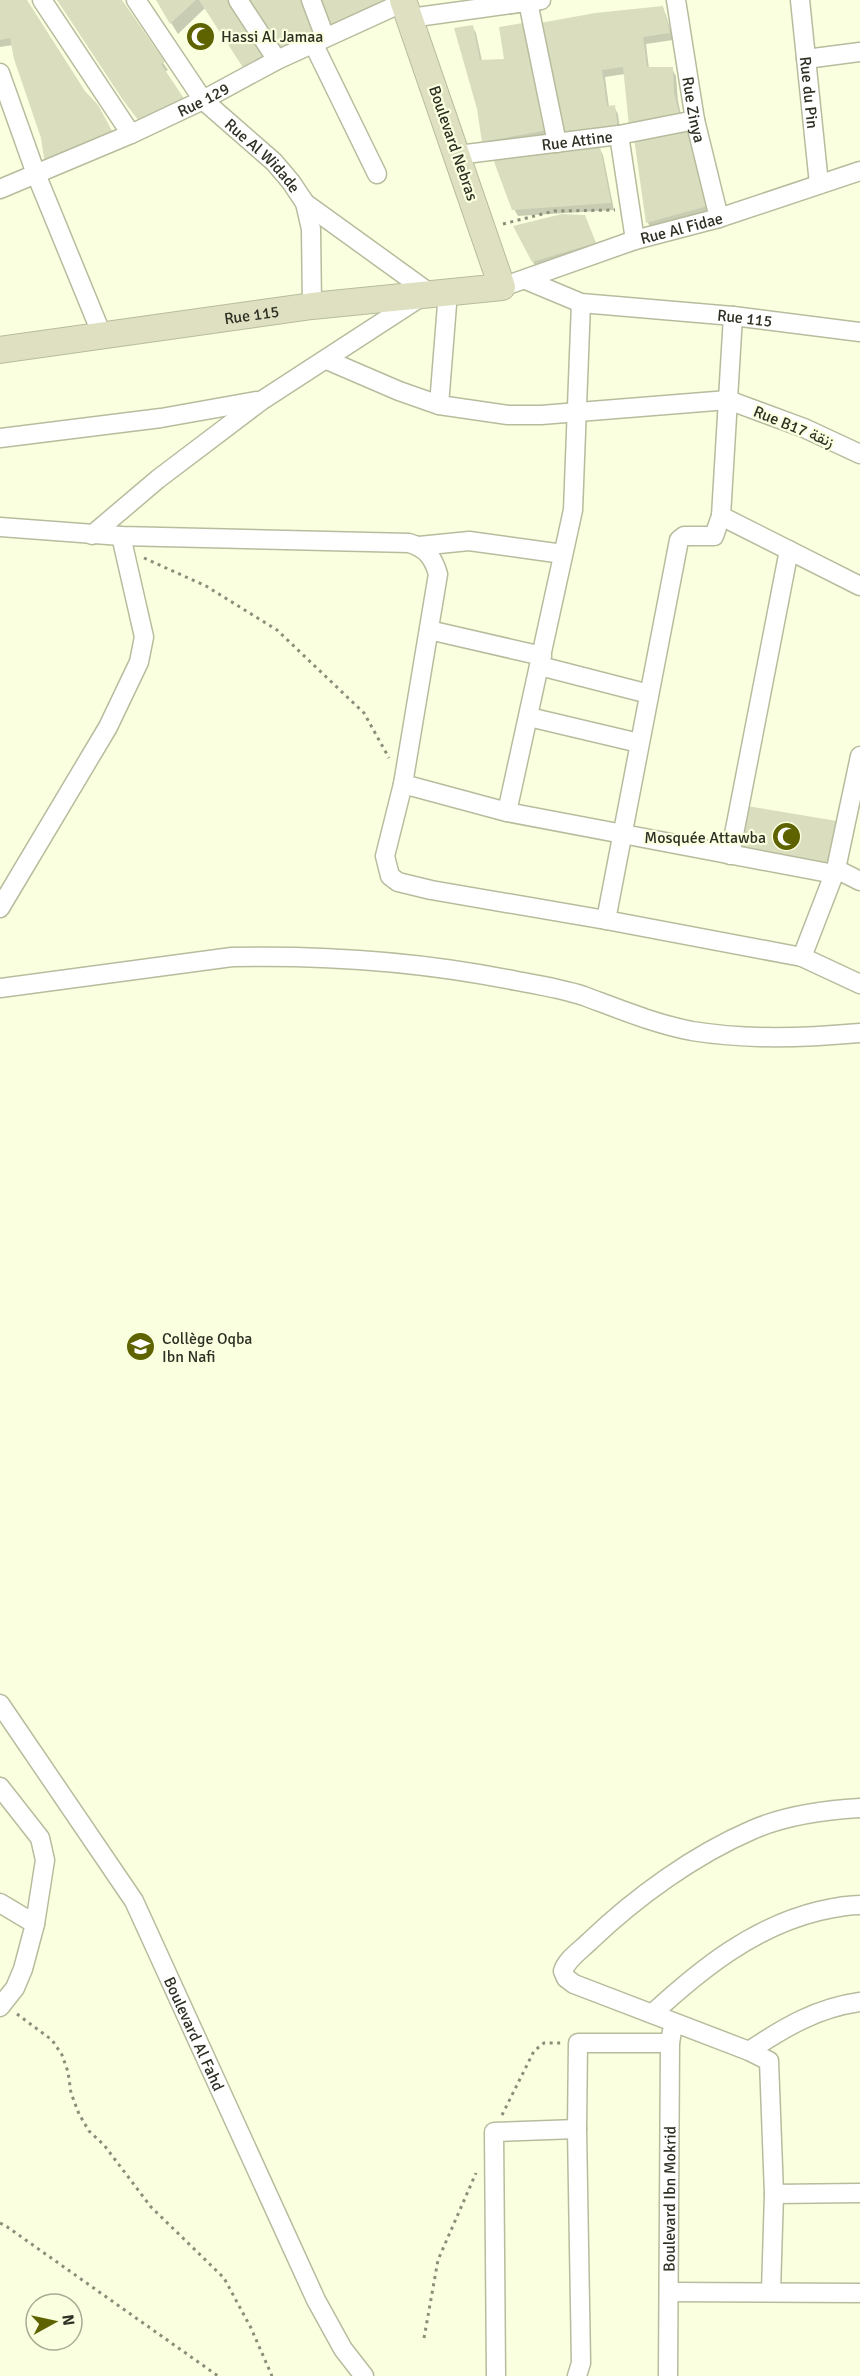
<svg xmlns="http://www.w3.org/2000/svg" width="860" height="2376" font-family="Signika,Vazirmatn,sans-serif">
<style>
.shadow{fill:#0003}
.building{fill:#dadebf}
.lines{fill:none;stroke-linecap:round;stroke-linejoin:round}
.street-casing{stroke:#b8bc9e;stroke-width:21}
.secondary-casing{stroke:#b8bc9e;stroke-width:28}
.path{stroke:#8b8e79;stroke-width:3;stroke-dasharray:3 4.5;stroke-linecap:butt}
.street{stroke:#fff;stroke-width:18}
.secondary{stroke:#dee0c1;stroke-width:26}
.labels{text-anchor:middle;stroke-width:4.5;stroke-linejoin:round;paint-order:stroke}
.poi-label{font-size:16px;fill:#2f3024;stroke:#faffdf;text-anchor:start}
.street-label{font-size:16px;fill:#2f3024;stroke:#faffdf}
</style>
<rect width="100%" height="100%" fill="#faffdf"/>
<g class="shadow">
<polygon points="0,0 25,0 43,137 13,45 0,47"/>
<polygon points="57,0 120,0 168,70 164,72"/>
<polygon points="157,0 228,0 204,9 178,34"/>
<polygon points="662,7 666,15 673,40 646,44 649,69 672,69 676,76 678,101 684,128 625,74 605,77 609,107 614,107 618,114 621,136 542,25"/>
<polygon points="472,26 476,33 482,61 551,137 488,148 484,141"/>
<polygon points="689,133 711,213 652,230 648,223 636,139 666,138"/>
<polygon points="599,148 603,155 614,210 518,216 514,209"/>
<polygon points="584,216 599,250 537,269 533,262"/>
</g>
<g class="building">
<polygon points="0,0 27,0 85,91 98,105 116,138 45,165 41,138 14,59 10,38 0,40"/>
<polygon points="57,0 122,0 165,62 161,64 185,100 141,124 123,100"/>
<polygon points="156,0 196,0 170,24"/>
<polygon points="199,0 231,0 268,60 244,69"/>
<polygon points="249,0 301,0 315,33 282,51"/>
<polygon points="319,0 386,0 387,3 328,28"/>
<polygon points="663,6 670,33 643,37 647,67 673,67 674,93 681,121 629,126 623,67 602,70 607,106 615,105 618,129 562,133 540,23 595,13"/>
<polygon points="523,23 548,130 482,142 477,109 454,28 473,25 480,60 504,59 499,27"/>
<polygon points="690,131 697,167 708,206 646,223 634,138 665,136"/>
<polygon points="600,146 611,203 512,210 493,159"/>
<polygon points="562,214 585,215 596,243 532,262 513,226"/>
<polygon points="747,806 837,821 828,863 738,853"/>
</g>
<g class="lines">
<defs>
<g id="street">
<polyline points="42,0 131,134"/>
<path id="s1" d="M 136,0 L 203,100 L 274,162 L 291,182 L 305,203 L 311,229 L 312,306"/>
<polyline points="238,0 277,60"/>
<polyline points="311,0 325,37"/>
<path id="s2" d="M 676,0 L 695,120 L 719,218"/>
<path id="s3" d="M 800,0 L 819,184"/>
<polyline points="528,2 557,143"/>
<polyline points="410,18 541,0"/>
<polyline points="313,43 377,174"/>
<polyline points="806,59 860,52"/>
<polyline points="0,73 36,174 102,335"/>
<polyline points="619,135 635,240"/>
<path id="s4" d="M 458,155 L 619,135 L 695,120"/>
<path id="s5" d="M 0,189 L 131,134 L 203,100 L 277,60 L 404,2"/>
<polyline points="305,203 431,294"/>
<path id="s6" d="M 526,280 L 581,303 L 733,316 L 860,332"/>
<path id="s7" d="M 502,287 L 635,240 L 719,218 L 860,171"/>
<polyline points="327,360 399,391 439,405 508,415 541,415 728,400 804,428 860,454"/>
<polyline points="439,405 448,292"/>
<polyline points="0,438 161,418 256,401"/>
<polyline points="721,516 860,586"/>
<path d="M 0,527 L 121,536 L 409,543 C 426,548 433,557 438,574 L 403,784 L 385,856 L 390,876 L 398,882 L 431,890 L 606,920 L 802,957 L 860,984"/>
<polyline points="92,535 158,479 261,401 421,297"/>
<polyline points="419,546 469,541 563,554"/>
<polyline points="429,630 542,656"/>
<polyline points="540,666 649,694"/>
<polyline points="529,717 639,743"/>
<polyline points="403,784 507,812 834,874"/>
<polyline points="507,812 573,510 581,303"/>
<polyline points="730,855 789,550"/>
<polyline points="836,869 860,881"/>
<polyline points="0,908 108,727 139,662 144,637 121,536"/>
<polyline points="606,920 679,540 684,536 714,536 721,516 733,316"/>
<polyline points="802,957 836,869 860,756"/>
<path d="M 0,988 L 232,957 C 327,955 424,962 517,981 C 539,985 563,989 584,996 C 619,1009 655,1024 692,1031 C 748,1040 803,1038 860,1033"/>
<path id="s8" d="M 0,1704 L 134,1901 L 316,2300 L 343,2349 L 364,2376"/>
<polyline points="0,1787 40,1838 45,1860 35,1924 23,1969 15,1988 0,2007"/>
<polyline points="0,1903 35,1924"/>
<path d="M 652,2014 C 701,1969 753,1927 819,1911 C 832,1908 847,1905 860,1905"/>
<path d="M 749,2051 C 785,2027 817,2008 860,2002"/>
<polyline points="774,2194 860,2193"/>
<path d="M 771,2291 L 774,2194 L 769,2061 L 749,2051 L 574,1984 L 566,1978 L 563,1971 C 567,1959 581,1950 590,1941 C 636,1897 694,1855 752,1830 C 786,1815 824,1810 860,1808"/>
<polyline points="669,2292 860,2293"/>
<polyline points="496,2376 494,2132 577,2129"/>
<polyline points="577,2376 581,2363 577,2129 578,2043 670,2043"/>
<path id="s9" d="M 668,2376 L 670,2043 L 672,2031"/>
</g>
<g id="secondary">
<path id="s10" d="M 0,350 L 312,306 L 502,287 L 403,0"/>
</g>
</defs>
<use href="#street" class="street-casing"/>
<use href="#secondary" class="secondary-casing"/>
<g class="path">
<polyline points="503,224 554,211 615,210"/>
<polyline points="144,558 206,586 277,630 364,713 389,758"/>
<polyline points="17,2014 52,2040 62,2055 68,2072 71,2093 79,2114 89,2131 104,2145 151,2207 224,2278 251,2328 272,2376"/>
<polyline points="502,2115 534,2051 544,2043 561,2043"/>
<polyline points="0,2223 6,2226 218,2376"/>
<polyline points="424,2338 438,2260 476,2173"/>
</g>
<use href="#street" class="street"/>
<use href="#secondary" class="secondary"/>
</g>
<defs>
<symbol id="mosque-disc" viewBox="-11 -11 22 22"><circle r="9.5" fill="#5e6300" stroke="#faffdf"/><path d="M3.5-4.9A6 6 0 1 0 3.5 4.9A5 5 0 1 1 3.5-4.9Z" fill="#fff"/></symbol>
<symbol id="school-disc" viewBox="-11 -11 22 22"><circle r="9.5" fill="#5e6300" stroke="#faffdf"/><path d="M0-5L7-2L0 1L-7-2ZM-4 1L0 2.5L4 1V4Q0 6-4 4Z" fill="#fff"/></symbol>
</defs>
<g fill-rule="evenodd">
<use href="#mosque-disc" x="184" y="20" width="33" height="33"/>
<use href="#mosque-disc" x="770" y="820" width="33" height="33"/>
<use href="#school-disc" x="124" y="1330" width="33" height="33"/>
</g>
<g class="labels">
<g class="poi-label">
<text x="221" y="42">Hassi Al Jamaa</text>
<text x="766" y="843" text-anchor="end">Mosquée Attawba</text>
<text x="162" y="1344">Collège Oqba<tspan x="162" dy="18">Ibn Nafi</tspan></text>
</g>
<g class="street-label">
<text dy="6" stroke="none"><textPath href="#s3" startOffset="93">Rue du Pin</textPath></text>
<text dy="6" stroke="none"><textPath href="#s5" startOffset="222">Rue 129</textPath></text>
<text dy="6" stroke="none"><textPath href="#s2" startOffset="111">Rue Zinya</textPath></text>
<text dy="6" stroke="none"><textPath href="#s4" startOffset="120">Rue Attine</textPath></text>
<text transform="translate(454 143) rotate(71)" y="6">Boulevard Nebras</text>
<text dy="6" stroke="none"><textPath href="#s1" startOffset="202">Rue Al Widade</textPath></text>
<text dy="6" stroke="none"><textPath href="#s7" startOffset="189">Rue Al Fidae</textPath></text>
<text dy="6" stroke="none"><textPath href="#s10" startOffset="254">Rue 115</textPath></text>
<text dy="6" stroke="none"><textPath href="#s6" startOffset="224">Rue 115</textPath></text>
<text transform="translate(794 426) rotate(22)" y="6">Rue B17 زنقة</text>
<text dy="6" stroke="none"><textPath href="#s8" startOffset="384">Boulevard Al Fahd</textPath></text>
<text dy="6" stroke="none"><textPath href="#s9" startOffset="177">Boulevard Ibn Mokrid</textPath></text>
</g>
</g>
<g transform="translate(54 2322) rotate(82)"><circle r="28" fill="#faffdf" stroke="#a9ac94" stroke-width="1.5"/>
<path d="M0-4.5L10 22L0 15L-10 22Z" fill="#5e6300"/>
<text y="-9" font-size="16" font-weight="bold" text-anchor="middle" fill="#2f3024">N</text>
</g>
</svg>
